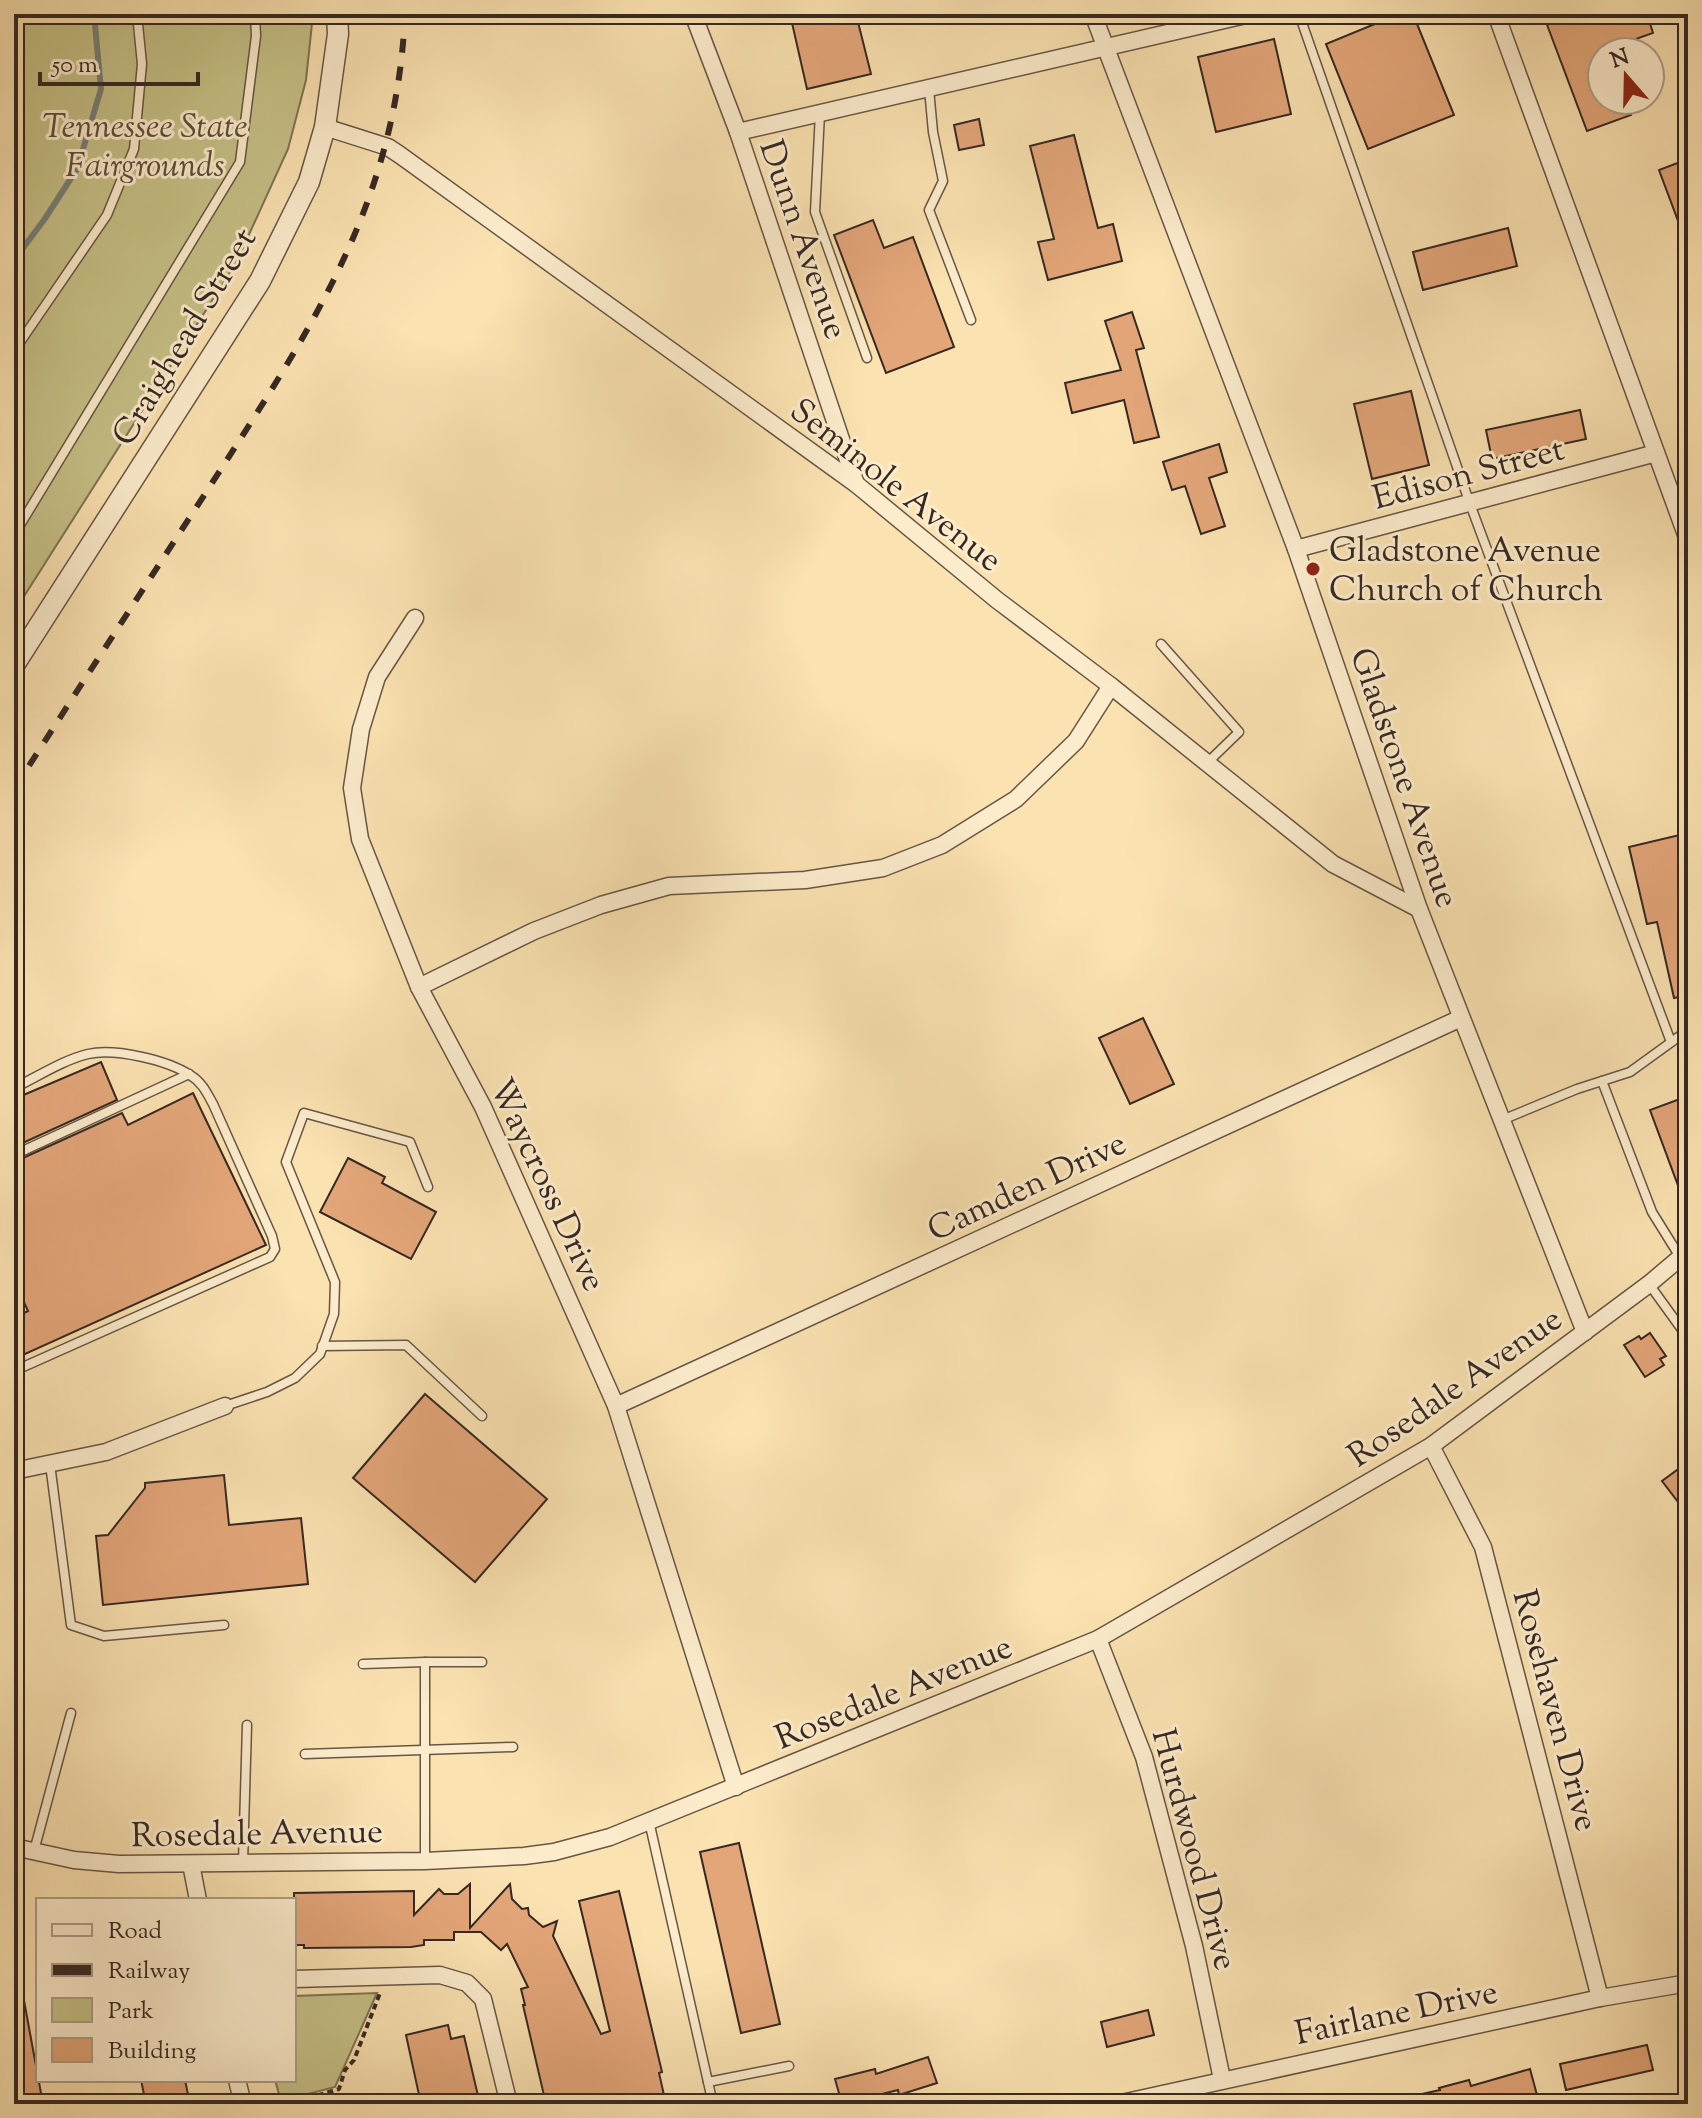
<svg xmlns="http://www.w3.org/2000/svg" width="1702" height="2118" font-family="'Sorts Mill Goudy',serif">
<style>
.green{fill:#c6c187;stroke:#7e7455;stroke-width:2}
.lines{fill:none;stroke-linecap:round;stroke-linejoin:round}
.stream{stroke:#768179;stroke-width:6}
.building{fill:#e3a679;stroke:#362823;stroke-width:2}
.service-casing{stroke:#675646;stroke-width:11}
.minor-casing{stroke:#675646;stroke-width:19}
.tertiary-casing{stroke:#675646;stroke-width:23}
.path{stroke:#362823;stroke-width:4;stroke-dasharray:6 4;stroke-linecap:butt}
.service{stroke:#fceccc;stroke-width:8}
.minor{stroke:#fceccc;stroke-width:16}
.tertiary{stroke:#fceccc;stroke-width:20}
.rail{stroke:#362823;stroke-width:6;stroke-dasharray:14 14;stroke-linecap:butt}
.poi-dot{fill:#8f2418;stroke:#fceccc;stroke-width:3}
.labels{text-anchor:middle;stroke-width:6;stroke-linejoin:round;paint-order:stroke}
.park-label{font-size:34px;font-style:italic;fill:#5a4e3c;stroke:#fceccc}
.street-label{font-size:34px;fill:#362823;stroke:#fceccc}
.poi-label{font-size:34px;fill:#362823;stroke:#fceccc;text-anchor:start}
</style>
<rect width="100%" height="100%" fill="#fbe2b1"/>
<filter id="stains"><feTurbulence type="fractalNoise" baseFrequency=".0025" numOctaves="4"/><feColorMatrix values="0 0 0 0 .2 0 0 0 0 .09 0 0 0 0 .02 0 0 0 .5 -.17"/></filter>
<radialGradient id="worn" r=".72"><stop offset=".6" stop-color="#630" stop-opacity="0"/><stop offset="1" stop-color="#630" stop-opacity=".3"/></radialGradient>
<g class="green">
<polygon points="14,14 313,14 306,80 288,149 236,263 14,612"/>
<polygon points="377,1993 335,2087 281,2101 275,2080 294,2080 294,1996"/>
</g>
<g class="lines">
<polyline class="stream" points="14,260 44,220 77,169 101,89 94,14"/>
</g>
<g class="building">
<polygon points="790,14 856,14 871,74 807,89"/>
<polygon points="1399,14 1413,14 1454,115 1368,149 1326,44"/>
<polygon points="1543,14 1647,14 1653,33 1602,51 1602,100 1626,100 1631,115 1587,131"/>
<polygon points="1274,39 1291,114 1216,132 1198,57"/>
<polygon points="979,119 984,145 959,150 954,125"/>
<polygon points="1074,135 1098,228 1113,224 1122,261 1048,280 1038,242 1054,239 1030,146"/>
<polygon points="1688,159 1688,242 1686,242 1659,170"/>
<polygon points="873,220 884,248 913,237 954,347 886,373 834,235"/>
<polygon points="1508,228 1517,266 1423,290 1413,252"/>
<polygon points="1132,312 1144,348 1136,350 1159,437 1134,443 1124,400 1072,413 1065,383 1121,370 1105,321"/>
<polygon points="1411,391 1429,465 1372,479 1354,404"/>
<polygon points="1580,410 1586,439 1492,459 1486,430"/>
<polygon points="1219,444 1227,472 1209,478 1225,526 1201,534 1185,486 1172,490 1163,462"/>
<polygon points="1688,833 1688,995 1674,998 1657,922 1647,924 1629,847"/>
<polygon points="1143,1018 1174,1084 1130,1104 1099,1038"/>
<polygon points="101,1062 117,1100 14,1147 14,1099"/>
<polygon points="193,1093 266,1245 14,1359 14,1318 28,1311 14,1280 14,1162 122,1113 128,1125"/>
<polygon points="1688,1096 1688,1207 1686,1207 1650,1110"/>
<polygon points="348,1158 385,1177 382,1183 436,1212 411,1259 320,1212"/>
<polygon points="1650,1333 1666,1356 1660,1359 1664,1365 1645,1377 1624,1345 1639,1336 1641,1339"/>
<polygon points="425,1394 547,1499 475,1582 353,1478"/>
<polygon points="1688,1462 1688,1515 1662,1481"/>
<polygon points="224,1475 229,1525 301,1518 308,1584 103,1605 96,1536 108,1535 145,1488 145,1483"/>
<polygon points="739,1843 780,2024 741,2033 700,1852"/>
<polygon points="470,1884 470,1928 510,1884 512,1899 522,1909 528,1908 529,1915 543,1927 557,1921 553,1936 601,2034 610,2031 579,1901 619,1891 662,2072 659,2073 666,2104 546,2104 523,2005 525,2005 521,1989 528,1987 507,1944 501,1950 481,1932 454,1932 454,1940 424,1940 424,1945 411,1947 304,1948 304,1945 294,1945 294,1893 414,1891 414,1915 439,1889 444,1894 458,1894"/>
<polygon points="14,1995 23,1995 43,2104 14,2104"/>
<polygon points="1148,2010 1154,2035 1107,2047 1101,2022"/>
<polygon points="448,2025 451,2039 464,2036 479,2100 461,2104 421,2104 406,2035"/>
<polygon points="1647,2045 1653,2070 1566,2090 1560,2064"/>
<polygon points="928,2057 937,2083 899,2095 898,2090 842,2104 835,2079 875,2069 876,2074"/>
<polygon points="1530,2069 1537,2095 1504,2104 1409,2104 1408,2097 1440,2090 1439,2088 1469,2080 1471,2086"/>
<polygon points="141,2080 185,2080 190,2104 146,2104"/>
</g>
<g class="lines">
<defs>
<g id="service">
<polyline points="1299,14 1470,504 1671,1042"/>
<polyline points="929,89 933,132 943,181 929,210 971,320"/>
<polyline points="820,113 815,212 867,358"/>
<polyline points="14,351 107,215 134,149 142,64 137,14"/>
<polyline points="14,535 240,162 256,36 255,14"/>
<polyline points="1161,644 1239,732 1207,763"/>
<polyline points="1602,1081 1652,1212 1680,1257"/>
<path d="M 14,1088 C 37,1077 63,1060 88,1054 C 115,1048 167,1060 190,1075 C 202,1082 207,1093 213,1104 L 272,1236 L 275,1249 L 270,1257 L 14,1371"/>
<polyline points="1502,1120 1577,1089 1630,1072 1688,1030"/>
<polyline points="14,1155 189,1074"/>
<polyline points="1649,1284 1688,1338"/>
<polyline points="322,1346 406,1345 482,1416"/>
<polyline points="225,1406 267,1392 295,1378 320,1354 334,1314 335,1282 286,1162 304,1113 410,1142 428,1187"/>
<polyline points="50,1464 71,1625 104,1636 224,1625"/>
<polyline points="363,1664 425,1662"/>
<polyline points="305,1754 513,1747"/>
<polyline points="649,1821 713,2104"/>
<polyline points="34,1851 71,1713"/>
<polyline points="425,1861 425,1662 482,1662"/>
<polyline points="243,1862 247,1725"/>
<polyline points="708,2082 789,2066"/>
</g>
<g id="minor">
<polyline points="693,14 738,132 856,484"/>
<polyline points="1093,14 1296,549 1419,909 1585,1332"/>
<polyline points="1496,14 1688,540"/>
<polyline points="325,127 388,147 400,155 856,484 997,600 1111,686 1333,864 1419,909"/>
<polyline points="738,132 1250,14"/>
<polyline points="1296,549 1656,453"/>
<polyline points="415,618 377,677 361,729 352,788 360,839 419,987 483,1107 616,1406 736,1787"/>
<polyline points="419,987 534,931 601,905 669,886 805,880 883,868 942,845 1016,799 1076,741 1111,686"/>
<polyline points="616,1406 1461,1018"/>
<polyline points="1431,1446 1483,1547 1600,1998"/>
<polyline points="14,1471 106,1452 225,1406"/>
<polyline points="1098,1639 1144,1757 1194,1946 1222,2079"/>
<polyline points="14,1847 74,1860 119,1864 425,1861 524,1856 554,1852 610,1837 1098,1639 1431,1446 1649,1284 1688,1251"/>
<polyline points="191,1864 198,1900"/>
<polyline points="294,1979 440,1975 467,1983 483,1999 509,2104"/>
<polyline points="237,2080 243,2104"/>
<polyline points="1117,2104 1600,1998 1688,1983"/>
</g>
<polyline id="tertiary" points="14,665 260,281 309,182 325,127 338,34 337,14"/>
</defs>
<use href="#service" class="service-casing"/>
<use href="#minor" class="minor-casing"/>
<use href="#tertiary" class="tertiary-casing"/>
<polyline class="path" points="289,2104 339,2089 345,2070 354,2060 380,1993"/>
<use href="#service" class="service"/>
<use href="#minor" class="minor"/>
<use href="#tertiary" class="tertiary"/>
<path class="rail" d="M 14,789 C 77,691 141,592 205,494 C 306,336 396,209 405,14"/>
</g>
<circle class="poi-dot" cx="1313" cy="569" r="8"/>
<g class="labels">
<g class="park-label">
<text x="145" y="137">Tennessee State<tspan x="145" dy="39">Fairgrounds</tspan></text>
</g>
<g class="street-label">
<text transform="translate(805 239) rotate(71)" y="12">Dunn Avenue</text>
<text transform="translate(183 336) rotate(-59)" y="12">Craighead Street</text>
<text transform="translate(1468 472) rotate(-15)" y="12">Edison Street</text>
<text transform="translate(897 484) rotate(38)" y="12">Seminole Avenue</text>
<text transform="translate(1406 777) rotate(71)" y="12">Gladstone Avenue</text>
<text transform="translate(549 1184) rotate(65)" y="12">Waycross Drive</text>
<text transform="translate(1026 1185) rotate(-25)" y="12">Camden Drive</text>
<text transform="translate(1454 1386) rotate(-35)" y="12">Rosedale Avenue</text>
<text transform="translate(893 1691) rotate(-22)" y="12">Rosedale Avenue</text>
<text transform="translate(1557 1710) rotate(75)" y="12">Rosehaven Drive</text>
<text transform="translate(257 1832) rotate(-1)" y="12">Rosedale Avenue</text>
<text transform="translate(1196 1849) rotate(75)" y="12">Hurdwood Drive</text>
<text transform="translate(1396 2011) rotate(-12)" y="12">Fairlane Drive</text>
</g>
<g class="poi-label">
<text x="1329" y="561">Gladstone Avenue<tspan x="1329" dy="39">Church of Church</tspan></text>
</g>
</g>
<rect width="1702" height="2118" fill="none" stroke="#fbe2b1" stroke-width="48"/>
<rect x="16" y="16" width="1670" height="2086" fill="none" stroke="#362823" stroke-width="4"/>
<rect x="24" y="24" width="1654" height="2070" fill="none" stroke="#362823" stroke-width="2"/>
<rect x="36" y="1898" width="260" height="184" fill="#fceccc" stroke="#ad9e88" stroke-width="2"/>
<rect x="52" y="1924" width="40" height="12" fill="#fceccc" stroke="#ad9e88" stroke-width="2"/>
<text x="108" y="1938" font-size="24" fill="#362823">Road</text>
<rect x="52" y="1964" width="40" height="12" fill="#362823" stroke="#ad9e88" stroke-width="2"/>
<text x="108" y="1978" font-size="24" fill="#362823">Railway</text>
<rect x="52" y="1998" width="40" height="24" fill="#c6c187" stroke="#ad9e88" stroke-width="2"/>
<text x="108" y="2018" font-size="24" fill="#362823">Park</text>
<rect x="52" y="2038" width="40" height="24" fill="#e3a679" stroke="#ad9e88" stroke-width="2"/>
<text x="108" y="2058" font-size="24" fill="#362823">Building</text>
<g transform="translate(1626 76) rotate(340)"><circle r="38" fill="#fceccc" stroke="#ad9e88" stroke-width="2"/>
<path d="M0-6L14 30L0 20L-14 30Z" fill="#8f2418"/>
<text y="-12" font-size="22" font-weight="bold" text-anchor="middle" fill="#362823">N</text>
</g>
<path d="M40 72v12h158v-12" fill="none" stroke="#362823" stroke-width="4"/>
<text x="52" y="72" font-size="24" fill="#362823" stroke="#fceccc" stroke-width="6" paint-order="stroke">50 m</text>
<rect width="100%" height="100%" filter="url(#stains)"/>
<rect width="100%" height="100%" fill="url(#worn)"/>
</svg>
